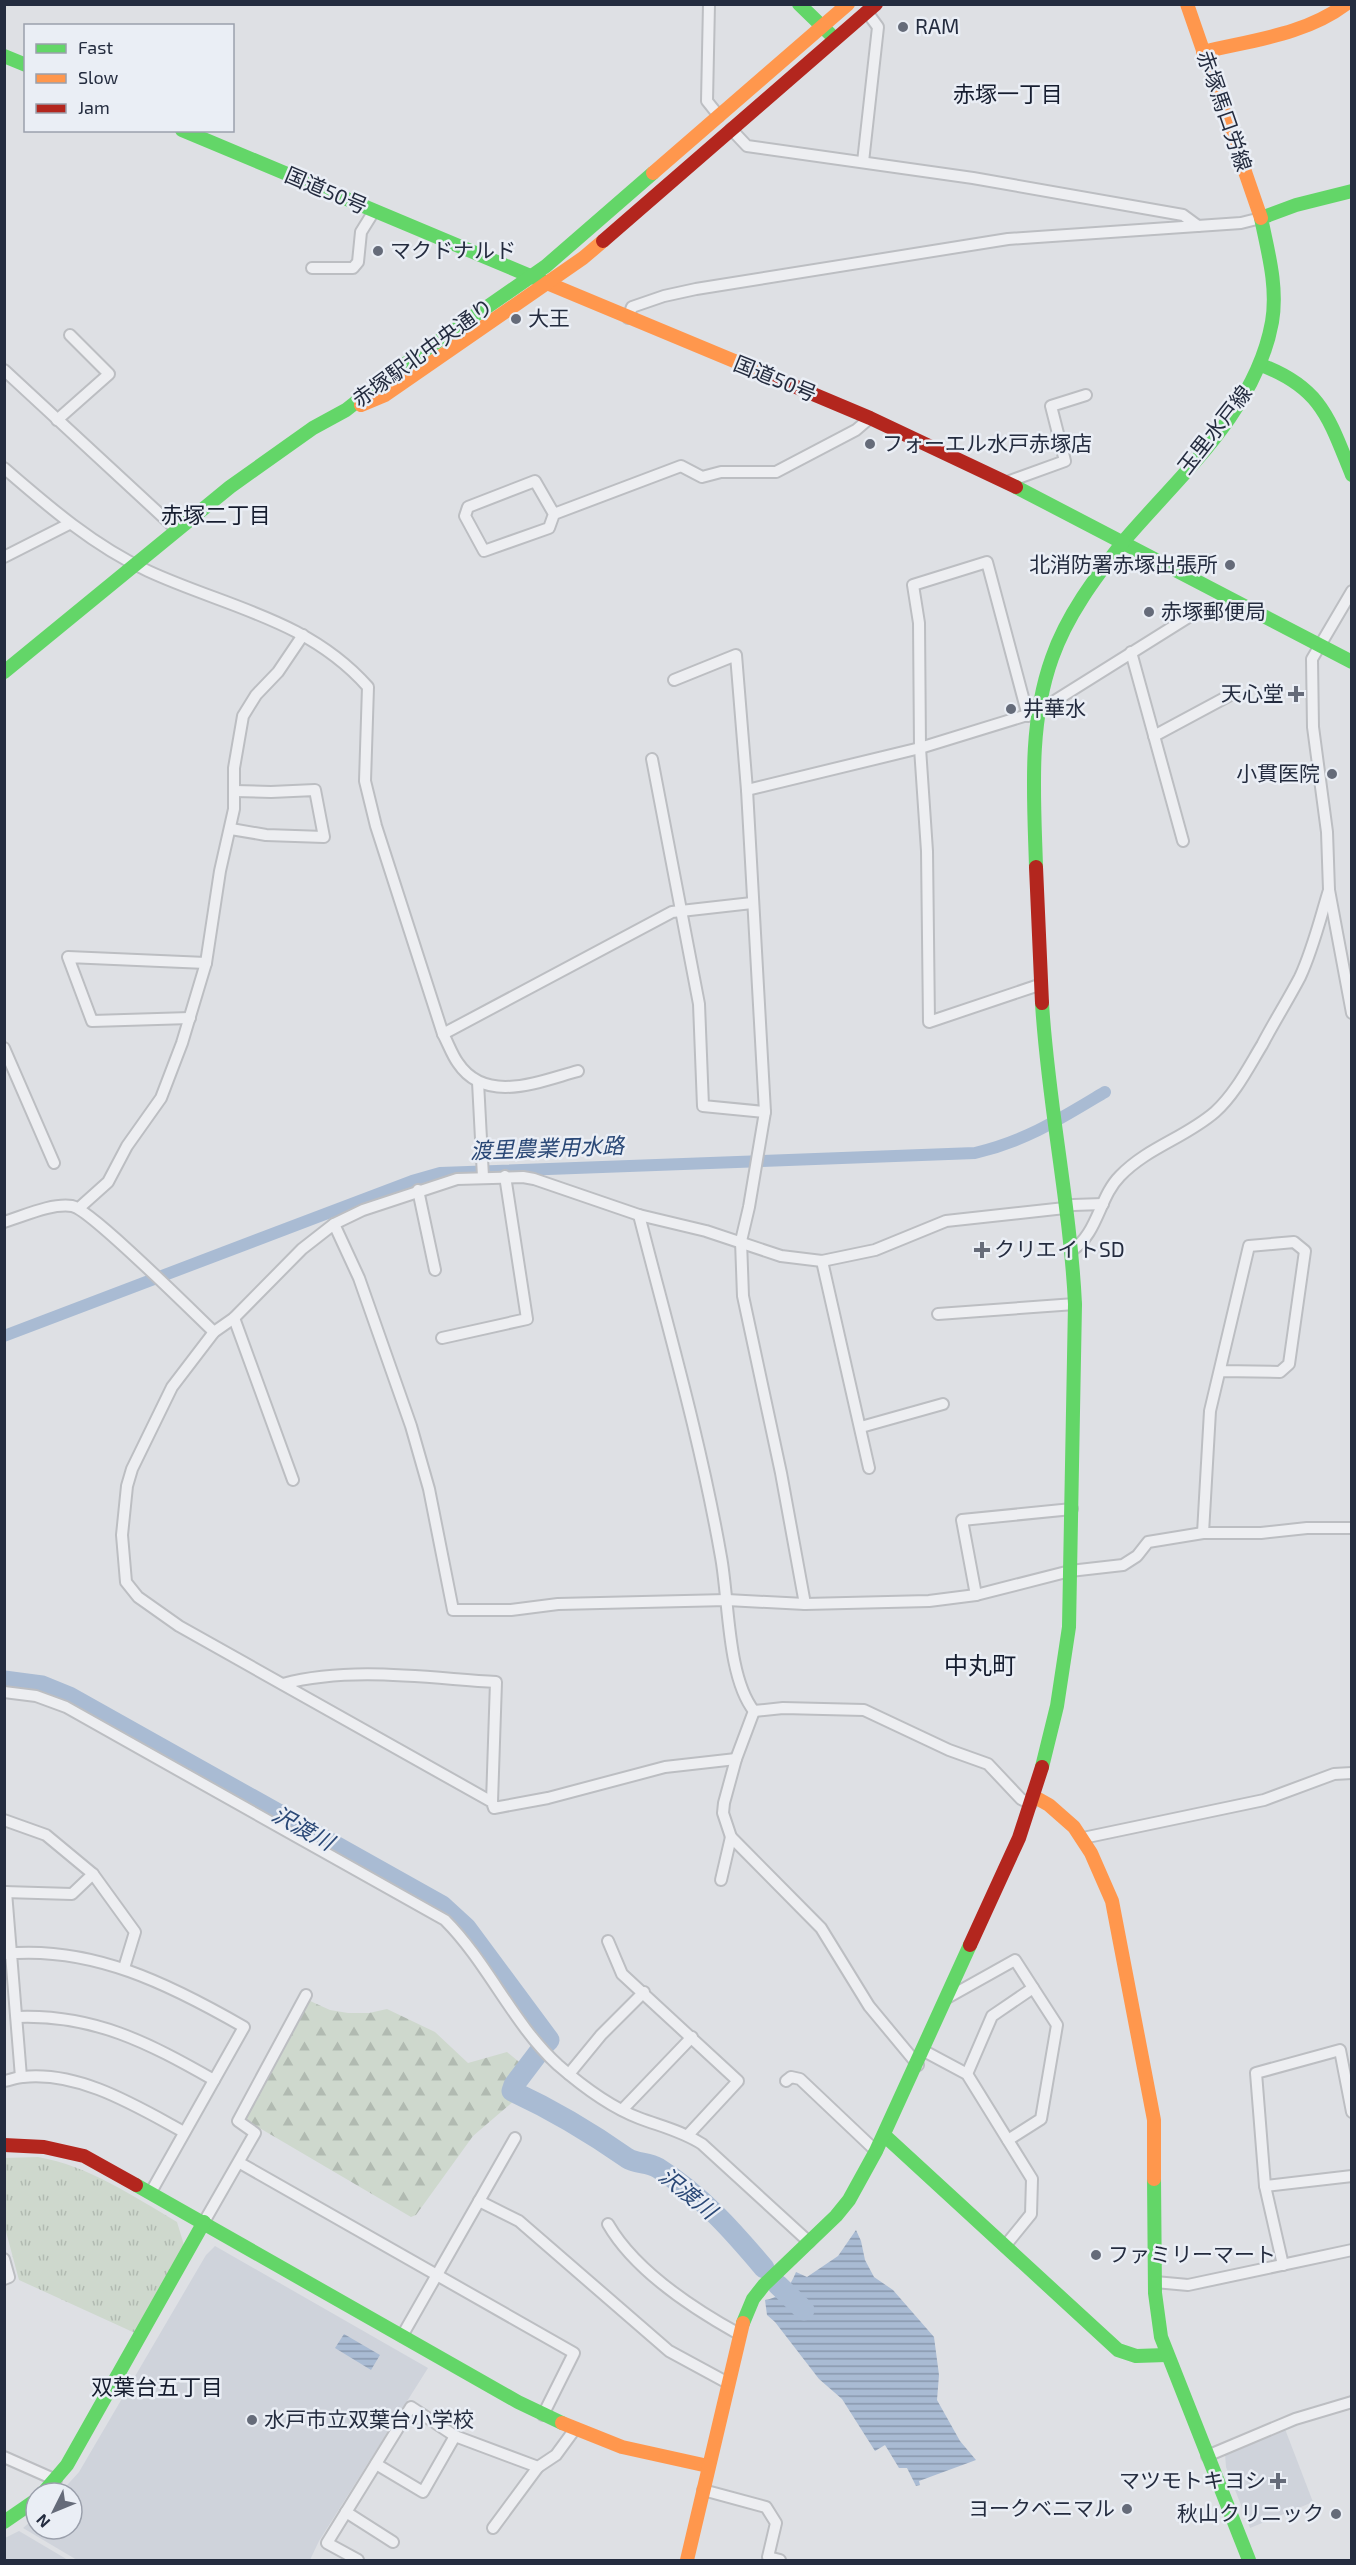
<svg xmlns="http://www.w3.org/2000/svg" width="1356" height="2565" font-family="'Exo 2','Noto Sans JP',sans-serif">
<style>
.built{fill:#cfd3db}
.forest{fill:url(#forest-firs)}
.park{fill:url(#park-tufts)}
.water{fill:url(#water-rules)}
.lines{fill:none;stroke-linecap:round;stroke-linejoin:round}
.canal{stroke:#a9bbd3;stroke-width:12}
.river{stroke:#a9bbd3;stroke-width:21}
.street-casing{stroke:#bcbec2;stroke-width:14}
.street{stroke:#edeef1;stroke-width:10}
.fast{stroke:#63d668;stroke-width:14}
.slow{stroke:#ff974d;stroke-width:14}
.jam{stroke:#b3261e;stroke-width:14}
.poi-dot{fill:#656b79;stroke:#eaeef5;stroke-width:2}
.labels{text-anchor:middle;stroke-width:5;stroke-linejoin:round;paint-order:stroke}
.poi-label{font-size:21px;fill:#242c3f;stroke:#eaeef5;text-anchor:start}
.street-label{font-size:21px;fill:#242c3f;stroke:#eaeef5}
.neighbourhood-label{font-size:22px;fill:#161d2f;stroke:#eaeef5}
.water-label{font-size:22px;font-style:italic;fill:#2a4876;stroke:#eaeef5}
.quarter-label{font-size:24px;fill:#161d2f;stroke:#eaeef5}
</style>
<defs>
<pattern id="forest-firs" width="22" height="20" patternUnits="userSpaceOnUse" patternTransform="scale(1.5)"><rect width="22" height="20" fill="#ced8cd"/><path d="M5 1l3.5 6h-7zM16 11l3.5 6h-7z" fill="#b1bab1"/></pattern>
<pattern id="park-tufts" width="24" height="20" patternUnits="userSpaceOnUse" patternTransform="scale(1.5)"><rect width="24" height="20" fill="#ced8cd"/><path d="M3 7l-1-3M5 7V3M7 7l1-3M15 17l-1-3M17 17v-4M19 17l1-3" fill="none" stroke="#b1bab1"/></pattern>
<pattern id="water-rules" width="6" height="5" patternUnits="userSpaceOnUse" patternTransform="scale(1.5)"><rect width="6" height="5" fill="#a9bbd3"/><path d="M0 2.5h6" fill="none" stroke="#8998ad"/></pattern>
</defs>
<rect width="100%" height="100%" fill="#dee0e4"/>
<g class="built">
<polygon points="215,2246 428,2368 319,2541 310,2560 77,2560 23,2528 36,2517 36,2529 72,2529 72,2493 60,2493 79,2472 206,2255"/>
<polygon points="1285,2429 1313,2502 1250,2528 1226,2467 1225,2454"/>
<polygon points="19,2531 68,2560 5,2560 5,2538"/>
</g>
<polygon class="forest" points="308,2000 330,2010 348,2013 369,2013 387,2009 435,2032 468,2063 507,2052 524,2066 503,2090 516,2099 473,2136 416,2215 411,2217 246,2120 245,2116"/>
<path class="park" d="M 38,2157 C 89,2166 133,2196 177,2222 L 184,2245 L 135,2333 L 19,2280 L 5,2228 L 4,2158 Z"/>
<g class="water">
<path d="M 856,2230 L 861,2241 L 865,2260 L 874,2277 L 893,2290 L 934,2337 L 939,2375 L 937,2400 L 960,2441 L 976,2460 L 919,2481 L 920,2485 L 916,2486 L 907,2468 L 899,2468 L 885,2445 L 875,2451 L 842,2399 L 819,2379 L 775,2322 L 767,2315 L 765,2300 C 782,2297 790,2287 796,2272 L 807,2277 L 838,2256 Z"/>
<polygon points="344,2334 380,2355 371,2370 335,2348"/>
</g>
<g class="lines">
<path class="canal" d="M 4,1336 L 412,1181 L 440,1173 L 975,1153 C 1026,1141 1060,1119 1105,1092"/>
<g class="river">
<polyline points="4,1681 42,1686 69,1697 442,1906 466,1928 549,2040 546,2043"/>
<path d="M 539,2052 L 514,2085 L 512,2091 C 553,2110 590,2132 627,2158 C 636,2164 648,2162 658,2168 C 701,2195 732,2230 764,2268"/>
<polyline points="778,2285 804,2310"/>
</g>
<defs>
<g id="street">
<polyline points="709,4 707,101 719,116"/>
<polyline points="731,129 747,146 973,178 1183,215 1198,226"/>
<polyline points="863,162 878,27 867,12"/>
<polyline points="312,268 353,268 358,262 361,232 374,211"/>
<polyline points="628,318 632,307 664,296 696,289 1008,239 1241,223 1261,218"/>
<polyline points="4,370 176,529"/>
<polyline points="57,420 109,374 70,335"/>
<path d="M 4,468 C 49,507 94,546 148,571 C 226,607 308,619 368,687 L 365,781 L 376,826 L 443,1034 C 448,1043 452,1055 458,1063 C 486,1105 540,1081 578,1071"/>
<polyline points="1007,482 1065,461 1051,406 1086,395"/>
<polyline points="554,514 535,481 468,507 465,516 484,551 549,528 554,514 681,466 702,477 721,472 776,472 856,430 870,418"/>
<polyline points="4,557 69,524"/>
<polyline points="1352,591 1312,659 1313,727 1327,832 1329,890 1352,1013"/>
<polyline points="1131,652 1183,841"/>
<polyline points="674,680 736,655 747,790 765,1112 749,1207 741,1241 743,1296 781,1473 805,1604"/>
<polyline points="1028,716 987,562 913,585 919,623 920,748 927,851 929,1022 1039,985"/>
<polyline points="1154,736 1234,693"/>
<polyline points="652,759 699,1004 703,1106 765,1112"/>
<polyline points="747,790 920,748 1037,712 1195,613 1237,604"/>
<polyline points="231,829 266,835 324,837 315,790 271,792 234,791"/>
<polyline points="190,1018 92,1021 68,957 206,963"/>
<polyline points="443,1034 672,912 752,903"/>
<polyline points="4,1048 54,1163"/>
<polyline points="478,1082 483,1177"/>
<polyline points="418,1190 435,1270"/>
<polyline points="79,1208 108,1182 127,1146 161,1098 182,1043 206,963 220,871 234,809 234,768 243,716 256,695 278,672 303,635"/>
<path d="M 639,1215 C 668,1328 701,1442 721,1557 C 729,1600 727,1677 754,1711"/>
<path d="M 4,1222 C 24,1216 51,1203 72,1206 C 90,1209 194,1313 214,1332"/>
<polyline points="334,1224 359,1278 411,1426 429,1489 453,1610 511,1610 558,1604 727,1600 805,1604 929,1601 976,1595 1070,1571 1123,1565 1137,1556 1148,1542 1203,1533 1261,1533 1307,1528 1352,1528"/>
<path d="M 1071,1251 C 1098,1234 1099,1197 1120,1176 C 1148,1147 1185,1138 1215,1112 C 1235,1094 1248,1068 1262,1045 C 1274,1022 1288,1000 1300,977 C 1313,949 1320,919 1329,890"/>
<polyline points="822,1261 869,1468"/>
<polyline points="938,1314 1075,1304"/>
<polyline points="234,1318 293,1480"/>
<polyline points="442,1338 527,1319 505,1176"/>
<polyline points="861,1427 943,1404"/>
<polyline points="1203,1533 1210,1411 1249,1246 1294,1242 1305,1251 1289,1364 1280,1372 1221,1371"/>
<polyline points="976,1595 962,1520 1072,1509"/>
<path d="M 283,1684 C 351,1666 427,1678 496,1682 L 492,1802"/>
<path d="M 4,1692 L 36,1696 L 66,1707 L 445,1920 C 488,1963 513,2024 558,2065 C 581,2085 610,2107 639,2118 C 660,2126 682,2131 702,2144 L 809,2242"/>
<polyline points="754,1711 736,1759 724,1803 723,1813 731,1837 821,1928 869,2006 918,2065"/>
<polyline points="754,1711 783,1708 864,1710 949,1750 988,1764 1021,1799 1031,1804"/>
<polyline points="736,1759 665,1767 548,1798 494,1808 492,1802 179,1626 138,1597 126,1582 122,1535 127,1486 132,1469 172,1387 214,1332 234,1318 302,1249 334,1224 363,1210 457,1179 523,1177 534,1179 639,1215 706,1231 781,1256 822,1261 875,1250 946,1221 1065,1208 1073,1205 1103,1204"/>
<polyline points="4,1820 46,1835 93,1874 135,1932 124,1968"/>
<polyline points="1083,1838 1264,1800 1334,1774 1352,1773"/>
<polyline points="721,1880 731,1837"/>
<polyline points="4,1892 72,1894 93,1874"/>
<polyline points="6,1892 21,2077"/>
<polyline points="608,1941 622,1974 738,2081 688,2135"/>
<path d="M 4,1954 C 92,1945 171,1985 244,2027 L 151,2192"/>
<polyline points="947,1998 1015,1960 1057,2025 1041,2119 1008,2140"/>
<path d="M 17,2017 C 94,2014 149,2043 214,2080"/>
<polyline points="924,2051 967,2074 1032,2179 1031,2214 1005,2246"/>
<polyline points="569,2074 601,2035 644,1992"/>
<polyline points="967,2074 992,2016 1033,1988"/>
<path d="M 4,2081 C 11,2080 17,2077 23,2077 C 80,2071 136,2106 184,2132"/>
<polyline points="786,2081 791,2077 800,2079 876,2151"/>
<polyline points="622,2110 692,2037"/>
<polyline points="240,2163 574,2353 543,2415"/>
<polyline points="1265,2186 1352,2176"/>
<polyline points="479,2201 519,2221 669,2351 728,2383"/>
<polyline points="204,2222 255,2133 238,2121 306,1995"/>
<path d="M 608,2224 C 635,2271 692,2308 739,2334"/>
<polyline points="4,2259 9,2277 4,2279"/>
<polyline points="1283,2265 1265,2186 1256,2073 1340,2050 1352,2112"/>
<polyline points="1155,2282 1188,2285 1352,2250"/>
<polyline points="402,2336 515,2138"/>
<polyline points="1207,2456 1295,2419 1352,2402"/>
<polyline points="4,2457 56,2480"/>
<polyline points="376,2464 423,2492 455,2436"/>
<polyline points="703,2490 766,2507 776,2523 768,2557 780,2560"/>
<polyline points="346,2512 393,2542"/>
<polyline points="493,2528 538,2467"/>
<polyline points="358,2560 327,2543 411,2407 455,2436 538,2467 556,2455 575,2429"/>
</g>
</defs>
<use href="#street" class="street-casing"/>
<use href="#street" class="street"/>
<g class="fast">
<polyline points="799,4 830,34"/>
<polyline points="4,56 26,65"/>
<polyline points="182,130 547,283"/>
<path d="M 1261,365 C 1322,388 1329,419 1352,475"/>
<polyline points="1016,487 1352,662"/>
<path d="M 1123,542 C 1179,476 1256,411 1272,322 C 1278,287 1268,252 1261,218 L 1296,205 L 1352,191"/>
<polyline points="4,672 230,487 313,428 346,410 398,369 546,266 653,173"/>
<path d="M 1036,867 C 1034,797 1028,725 1052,658 C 1067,615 1095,578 1123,542"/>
<path d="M 1042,1767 L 1057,1706 L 1069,1627 L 1075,1304 C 1070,1203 1048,1104 1042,1003"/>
<polyline points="884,2135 1118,2350 1136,2356 1166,2355"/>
<polyline points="1154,2179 1155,2293 1161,2337 1249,2560"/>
<polyline points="136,2185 518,2402 562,2423"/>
<polyline points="743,2323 753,2299 764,2285 836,2216 849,2200 876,2151 970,1945"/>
<polyline points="43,2493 67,2465 204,2222"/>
<polyline points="4,2522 36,2500"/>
</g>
<g class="slow">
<polyline points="1187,4 1261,218"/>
<path d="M 1203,52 C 1252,40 1305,35 1346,4"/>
<polyline points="653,173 848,4"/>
<polyline points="547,283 763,373"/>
<polyline points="361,405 385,395 583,258 603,241"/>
<polyline points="1033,1796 1049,1805 1074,1827 1091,1853 1112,1901 1154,2120 1154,2179"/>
<polyline points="562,2423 622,2447 708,2466"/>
<polyline points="687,2560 743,2323"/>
</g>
<g class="jam">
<polyline points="603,241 876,4"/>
<polyline points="763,373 870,418 1016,487"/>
<polyline points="1036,867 1042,1003"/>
<polyline points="970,1945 1019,1838 1042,1767"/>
<polyline points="4,2145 44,2147 84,2156 136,2185"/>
</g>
</g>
<g class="poi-dot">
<circle cx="903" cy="27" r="6"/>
<circle cx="378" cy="251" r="6"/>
<circle cx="516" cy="319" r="6"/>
<circle cx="870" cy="444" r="6"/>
<circle cx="1230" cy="565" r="6"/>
<circle cx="1149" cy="612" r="6"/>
<path d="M1293 685h6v6h6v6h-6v6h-6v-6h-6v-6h6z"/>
<circle cx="1011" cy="709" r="6"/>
<circle cx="1332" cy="774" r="6"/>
<path d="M979 1241h6v6h6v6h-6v6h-6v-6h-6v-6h6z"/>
<circle cx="1096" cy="2255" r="6"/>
<circle cx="252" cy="2420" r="6"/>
<path d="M1275 2472h6v6h6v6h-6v6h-6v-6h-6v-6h6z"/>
<circle cx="1127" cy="2509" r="6"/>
<circle cx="1336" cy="2514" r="6"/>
</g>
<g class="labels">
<g class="poi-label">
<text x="915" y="34">RAM</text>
<text x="390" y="258">マクドナルド</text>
<text x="528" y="326">大王</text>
<text x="882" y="451">フォーエル水戸赤塚店</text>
<text x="1218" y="572" text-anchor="end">北消防署赤塚出張所</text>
<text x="1161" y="619">赤塚郵便局</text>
<text x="1284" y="701" text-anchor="end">天心堂</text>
<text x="1023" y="716">井華水</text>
<text x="1320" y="781" text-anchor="end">小貫医院</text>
<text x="994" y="1257">クリエイトSD</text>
<text x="1108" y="2262">ファミリーマート</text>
<text x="264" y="2427">水戸市立双葉台小学校</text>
<text x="1266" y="2488" text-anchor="end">マツモトキヨシ</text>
<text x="1115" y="2516" text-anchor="end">ヨークベニマル</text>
<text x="1324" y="2521" text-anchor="end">秋山クリニック</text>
</g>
<g class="street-label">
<text transform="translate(1224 111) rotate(71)" y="7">赤塚馬口労線</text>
<text transform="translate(326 191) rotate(23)" y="7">国道50号</text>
<text transform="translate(423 353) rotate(-36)" y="7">赤塚駅北中央通り</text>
<text transform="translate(775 379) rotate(22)" y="7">国道50号</text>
<text transform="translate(1215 430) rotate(-52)" y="7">玉里水戸線</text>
</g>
<g class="neighbourhood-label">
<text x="1008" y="102">赤塚一丁目</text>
<text x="216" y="523">赤塚二丁目</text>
<text x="157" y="2395">双葉台五丁目</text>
</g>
<g class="water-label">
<text transform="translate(547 1148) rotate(-2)" y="8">渡里農業用水路</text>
<text transform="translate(303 1828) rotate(29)" y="8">沢渡川</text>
<text transform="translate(688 2193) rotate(39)" y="8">沢渡川</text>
</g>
<g class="quarter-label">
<text x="980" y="1674">中丸町</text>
</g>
</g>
<rect width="1356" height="2565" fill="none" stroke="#242c3f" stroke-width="12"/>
<rect x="24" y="24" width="210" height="108" fill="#eaeef5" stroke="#9ba0ac" stroke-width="1.5"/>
<rect x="36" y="44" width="30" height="9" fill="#63d668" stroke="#9ba0ac" stroke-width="1.5"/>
<text x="78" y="54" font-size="18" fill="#242c3f">Fast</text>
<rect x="36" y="74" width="30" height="9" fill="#ff974d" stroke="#9ba0ac" stroke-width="1.5"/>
<text x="78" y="84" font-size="18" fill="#242c3f">Slow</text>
<rect x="36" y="104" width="30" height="9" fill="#b3261e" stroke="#9ba0ac" stroke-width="1.5"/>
<text x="78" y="114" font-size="18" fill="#242c3f">Jam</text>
<g transform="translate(54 2511) rotate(227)"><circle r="28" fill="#eaeef5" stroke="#9ba0ac" stroke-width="1.5"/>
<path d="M0-4.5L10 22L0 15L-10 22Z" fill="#656b79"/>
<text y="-9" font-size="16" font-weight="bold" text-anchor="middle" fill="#242c3f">N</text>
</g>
</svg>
